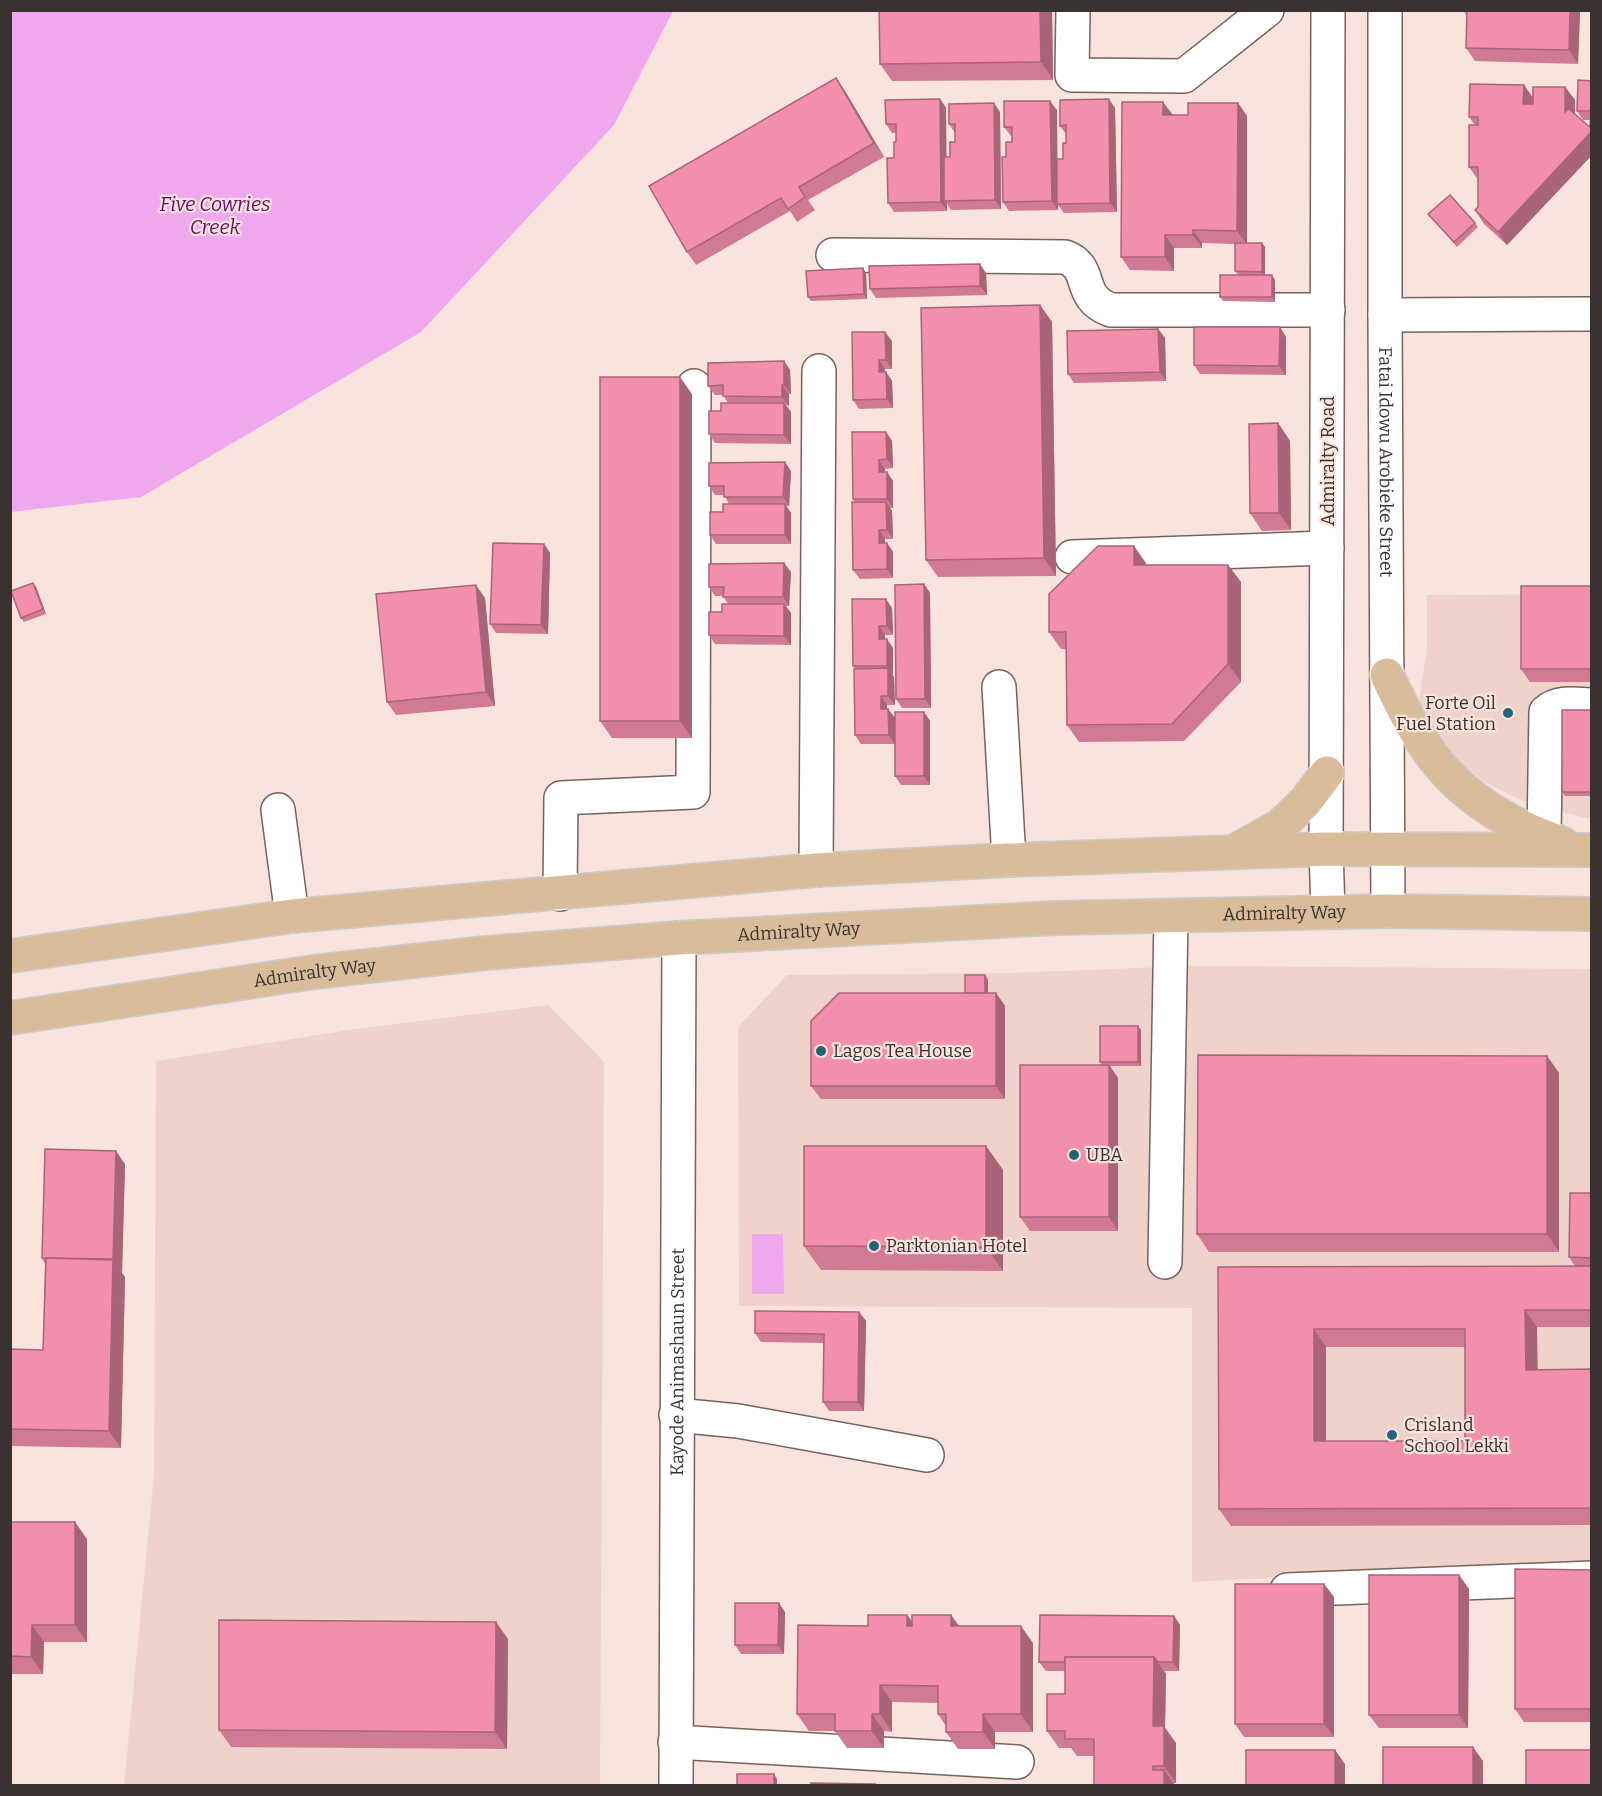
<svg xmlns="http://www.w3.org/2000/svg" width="1602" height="1796" font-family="Bitter,serif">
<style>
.built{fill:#efd3cb}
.water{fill:#efa7ee}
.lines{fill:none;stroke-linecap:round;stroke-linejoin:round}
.minor-casing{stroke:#75635e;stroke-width:36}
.major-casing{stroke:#cccac9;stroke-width:36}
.minor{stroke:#fff;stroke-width:33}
.major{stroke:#d9bd9b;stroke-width:33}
.wall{fill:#d07b93;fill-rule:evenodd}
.shaded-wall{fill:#a96478}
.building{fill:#f28fab;stroke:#a96478;stroke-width:1.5;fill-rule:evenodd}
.poi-dot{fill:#246479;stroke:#f8e3dd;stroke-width:2}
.labels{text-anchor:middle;stroke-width:4.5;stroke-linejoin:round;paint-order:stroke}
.street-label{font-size:18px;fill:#3a322f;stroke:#f8e3dd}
.poi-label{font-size:18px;fill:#3a322f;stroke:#f8e3dd;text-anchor:start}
.water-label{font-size:20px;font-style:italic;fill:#640d66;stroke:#f8e3dd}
</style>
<rect width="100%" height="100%" fill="#f8e3dd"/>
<g class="built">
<polygon points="1591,594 1591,819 1529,804 1486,783 1453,757 1428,726 1419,699 1427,650 1427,595"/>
<polygon points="1191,966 1591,969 1591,1561 1192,1582 1192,1308 739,1306 738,1027 787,975 1007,973"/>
<polygon points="548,1005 604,1062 600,1785 124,1786 154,1475 156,1061 355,1029"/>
</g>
<g class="water">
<polygon points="10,11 11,10 673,11 614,125 421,332 141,497 11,512"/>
<polygon points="752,1234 783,1234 784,1294 752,1294"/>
</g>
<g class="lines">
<defs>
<g id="minor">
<polyline points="1073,10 1072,75 1184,76 1267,10"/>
<polyline points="1328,10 1326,849 1328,912"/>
<path id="s1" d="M 1385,10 L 1385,315 L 1388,911"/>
<path d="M 833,255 L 1065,257 C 1095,268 1075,297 1111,310 L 1328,310"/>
<polyline points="1385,315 1592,314"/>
<polyline points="1072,557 1327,548"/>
<polyline points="999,687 1009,860"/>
<polyline points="278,810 292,916"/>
<path d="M 1544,836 L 1546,712 C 1558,701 1576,704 1592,705"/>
<polyline points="816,870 819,371"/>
<polyline points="560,894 561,798 693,792 694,386"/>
<polyline points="1165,1262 1171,916"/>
<polyline points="676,1415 738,1421 927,1455"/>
<polyline points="1287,1590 1592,1578"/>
<polyline points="675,1742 1017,1762"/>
<path id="s2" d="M 676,1786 L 679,938"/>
</g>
<g id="major">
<path d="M 1387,675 C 1417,741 1445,787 1512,822 C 1528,831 1546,837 1563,844"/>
<polyline points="1237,850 1280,826 1306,801 1327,773"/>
<polyline points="10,956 292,916 816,870 1009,860 1326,849 1592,850"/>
<path id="s3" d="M 10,1018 L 314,972 L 486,953 L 679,938 L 1055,918 L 1388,911 L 1592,914"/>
</g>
</defs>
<use href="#minor" class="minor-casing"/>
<use href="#major" class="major-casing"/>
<use href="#minor" class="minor"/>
<use href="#major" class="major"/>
</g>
<g class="wall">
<polygon points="1052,10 1053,80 892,81 880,64"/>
<polygon points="1463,10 1580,10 1578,64 1475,61 1466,48 1467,16"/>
<polygon points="1592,81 1592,127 1590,126 1591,120 1583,120 1577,111"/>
<polygon points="1524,85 1533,98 1565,87 1575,100 1575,114 1592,129 1592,155 1507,245 1484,224 1475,210 1478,207 1478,180 1469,167 1475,125 1469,117"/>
<polygon points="845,91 884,157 808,200 815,210 797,222 790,211 696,265 687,252"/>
<polygon points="940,99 946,108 946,157 950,157 955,142 955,133 949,124 1000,112 1001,209 951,210 947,204 947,211 894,212 888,203 896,142 896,133 892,133 886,124"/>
<polygon points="1238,103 1247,116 1247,243 1265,247 1265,275 1275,280 1275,302 1223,301 1220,297 1238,275 1235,271 1235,244 1202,243 1202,248 1174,248 1174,271 1130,270 1121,257 1172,115 1188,115"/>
<polygon points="1115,108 1117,212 1064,213 1058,205 1058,210 1009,211 1003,202 1006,157 1012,142 1012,136 1011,136 1004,127 1057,110 1057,159 1063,159 1066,143 1066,134 1060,126"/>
<polygon points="1428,214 1475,223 1478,227 1457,247"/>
<polygon points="863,268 866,273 867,299 811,301 808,297"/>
<polygon points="986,273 987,295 876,298 870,289"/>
<polygon points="1040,305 1052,322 1056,576 938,577 926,560"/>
<polygon points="1158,329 1165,338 1166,381 1074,383 1068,374"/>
<polygon points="1286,337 1286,375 1200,374 1194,365"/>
<polygon points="892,341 892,369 885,369 885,372 886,372 892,381 893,408 859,409 853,400"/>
<polygon points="784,361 790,370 791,394 789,394 789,406 786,405 791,412 791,444 715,443 709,434 721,411 728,403 723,395 715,395 708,386"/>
<polygon points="692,394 692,738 612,738 600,721"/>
<polygon points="1278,423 1290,441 1291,530 1262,531 1250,513"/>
<polygon points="886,432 892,441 893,468 885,469 885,472 887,472 893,481 893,508 890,508 892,511 893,539 885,539 885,543 887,543 893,552 893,578 860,579 853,570 855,502 853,499"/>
<polygon points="791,471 789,506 786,506 791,513 791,544 716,544 710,535 723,512 729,504 724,495 715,495 709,486"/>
<polygon points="544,544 550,553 548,634 496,633 490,624"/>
<polygon points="1134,546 1146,565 1228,565 1241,582 1241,682 1184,741 1079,742 1067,725 1066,649 1061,649 1049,632"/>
<polygon points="791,572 789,606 786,606 791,613 791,645 715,644 709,635 722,612 728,604 723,596 715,596 709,587"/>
<polygon points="924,584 930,593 931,708 902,708 896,699"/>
<polygon points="1592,586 1592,682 1530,682 1521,669"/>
<polygon points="36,587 46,614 24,622 21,618"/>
<polygon points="485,598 495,706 396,715 387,702"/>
<polygon points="892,608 893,635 885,635 885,639 893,648 892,675 894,677 895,705 887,705 887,709 888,709 895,718 924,712 930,721 930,785 901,785 895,776 895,744 861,744 855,735 855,669 853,666"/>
<polygon points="1592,710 1592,796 1565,796 1562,792"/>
<polygon points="985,975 988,980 988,993 996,993 1005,1006 1005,1099 821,1099 811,1086 965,993"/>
<polygon points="1138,1026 1141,1030 1141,1066 1110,1066 1118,1078 1118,1231 1030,1231 1020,1217 1102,1065 1100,1062"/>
<polygon points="1547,1056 1559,1073 1559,1252 1209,1252 1197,1234"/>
<polygon points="986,1146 1003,1170 1003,1271 821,1270 804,1246"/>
<polygon points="125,1164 122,1273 125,1277 121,1448 10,1446 10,1349 43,1350 45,1264 42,1258"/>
<path d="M 1592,1193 L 1592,1327 L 1537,1327 L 1537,1370 L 1592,1369 L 1592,1525 L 1231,1526 L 1219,1509 L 1218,1267 L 1575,1266 L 1569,1257 ZM 1326,1347 L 1465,1347 L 1465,1441 L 1326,1441 Z"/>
<polygon points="859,1312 866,1321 864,1411 829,1411 823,1402 824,1343 761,1342 755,1333"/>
<polygon points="10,1522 87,1539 87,1642 44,1642 43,1674 10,1674"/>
<polygon points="1592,1570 1592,1722 1524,1722 1515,1709"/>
<polygon points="1459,1575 1469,1589 1468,1728 1379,1728 1369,1715"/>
<polygon points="1324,1584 1334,1597 1334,1737 1244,1737 1235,1724"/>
<polygon points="785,1612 784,1654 741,1654 735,1645"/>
<polygon points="907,1615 912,1621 951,1615 959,1626 1033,1643 1033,1732 995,1732 995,1749 958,1749 946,1732 946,1726 938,1714 938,1703 892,1702 892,1732 884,1731 884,1748 847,1748 835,1731 809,1731 797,1714 868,1626"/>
<polygon points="1174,1616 1180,1625 1179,1671 1164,1671 1166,1674 1165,1728 1176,1743 1176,1783 1173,1783 1175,1785 1094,1785 1094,1756 1077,1756 1071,1748 1059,1748 1047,1731 1065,1694 1065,1671 1046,1671 1039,1662"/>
<polygon points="508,1639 507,1749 231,1747 219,1730"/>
</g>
<g class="shaded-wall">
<polygon points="1040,10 1052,10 1053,80 1041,62"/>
<polygon points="1570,10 1580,10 1578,64 1569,50"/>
<polygon points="836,78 845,91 884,157 874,143"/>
<polygon points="1524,85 1533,98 1533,118 1523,104"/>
<polygon points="1565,87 1575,100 1575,126 1565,112"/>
<polygon points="940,99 946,108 947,201 944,201 947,204 947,211 941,202"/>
<polygon points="1109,99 1115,108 1117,212 1110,203"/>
<polygon points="1050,101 1057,110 1058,210 1052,201"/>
<polygon points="1163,102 1173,115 1163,115"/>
<polygon points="994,103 1000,112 1001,209 995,200"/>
<polygon points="1238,103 1247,116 1247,244 1237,231"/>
<polygon points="1592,131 1592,155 1507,245 1498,232"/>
<polygon points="1193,230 1202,243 1202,248 1193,235"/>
<polygon points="1165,235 1174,248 1174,271 1165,257"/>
<polygon points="1262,243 1265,247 1265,276 1262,272"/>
<polygon points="980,264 986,273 987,295 980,286"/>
<polygon points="863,268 866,273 867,299 864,294"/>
<polygon points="1272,275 1275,280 1275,302 1272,297"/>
<polygon points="1040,305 1052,322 1056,576 1044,558"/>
<polygon points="1280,327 1286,337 1286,375 1279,366"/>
<polygon points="1158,329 1165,338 1166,381 1160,372"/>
<polygon points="885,332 892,341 892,369 886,360"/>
<polygon points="879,360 885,369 885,381 879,372"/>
<polygon points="784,361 790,370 791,394 784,385"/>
<polygon points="886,372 892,381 893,408 887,399"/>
<polygon points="680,377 692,394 692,738 680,721"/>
<polygon points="782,385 789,394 789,406 782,397"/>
<polygon points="784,403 791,412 791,444 784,435"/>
<polygon points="1278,423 1290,441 1291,530 1279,513"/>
<polygon points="886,432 892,441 893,468 887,459"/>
<polygon points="879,460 885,469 885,481 879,472"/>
<polygon points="785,462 791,471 789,506 783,497"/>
<polygon points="887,472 893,481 893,508 887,499"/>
<polygon points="886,502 892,511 893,539 887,530"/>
<polygon points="785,504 791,513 791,544 785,535"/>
<polygon points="879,530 885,539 885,552 879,543"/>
<polygon points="887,543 893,552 893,578 887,569"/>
<polygon points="544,544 550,553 548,634 541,625"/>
<polygon points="1134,546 1146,563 1146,582 1134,565"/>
<polygon points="784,563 791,572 789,606 783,597"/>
<polygon points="1228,565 1241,582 1241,682 1228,664"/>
<polygon points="33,583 36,587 46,614 43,609"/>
<polygon points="924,584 930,593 931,708 925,699"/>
<polygon points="476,585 485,598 495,706 486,692"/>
<polygon points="886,599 892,608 893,635 887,626"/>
<polygon points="784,604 791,613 791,645 784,636"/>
<polygon points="879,626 885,635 885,648 879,639"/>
<polygon points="887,639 893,648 893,675 887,666"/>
<polygon points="888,668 894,677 895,705 888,696"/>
<polygon points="881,696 887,705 887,718 881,709"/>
<polygon points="888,709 895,718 895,744 889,735"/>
<polygon points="924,712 930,721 930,785 924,776"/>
<polygon points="985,975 988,980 988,998 985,994"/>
<polygon points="996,993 1005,1006 1005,1099 996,1086"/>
<polygon points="1138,1026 1141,1030 1141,1066 1138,1062"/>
<polygon points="1547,1056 1559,1073 1559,1252 1547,1234"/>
<polygon points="1109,1065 1118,1078 1118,1231 1109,1217"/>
<polygon points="986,1146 1003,1170 1003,1271 986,1247"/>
<polygon points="116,1151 125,1164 122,1273 125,1277 121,1448 109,1431"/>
<polygon points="1525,1310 1537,1327 1538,1387 1526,1370"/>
<polygon points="859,1312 866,1321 864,1411 858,1402"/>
<polygon points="1314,1329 1326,1347 1326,1458 1314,1441"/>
<polygon points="75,1522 87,1539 87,1642 75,1625"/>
<polygon points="1459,1575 1469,1589 1468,1728 1459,1715"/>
<polygon points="1324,1584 1334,1597 1334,1737 1324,1724"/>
<polygon points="779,1603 785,1612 784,1654 778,1645"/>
<polygon points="907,1615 919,1632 907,1626"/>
<polygon points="951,1615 963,1632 951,1626"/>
<polygon points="1174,1616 1180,1625 1179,1671 1173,1662"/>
<polygon points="496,1622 508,1639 507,1749 495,1732"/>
<polygon points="32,1625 44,1642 43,1674 31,1657"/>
<polygon points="1021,1626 1033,1643 1033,1732 1021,1714"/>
<polygon points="1154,1657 1166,1674 1165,1728 1176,1743 1176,1783 1164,1766 1153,1726"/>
<polygon points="880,1685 892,1702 892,1732 880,1714"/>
<polygon points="872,1714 884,1731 884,1748 872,1731"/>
<polygon points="983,1714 995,1732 995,1749 983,1732"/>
<polygon points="1473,1747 1483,1761 1483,1785 1473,1785"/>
<polygon points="1335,1750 1345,1764 1345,1785 1335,1785"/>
<polygon points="1153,1766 1164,1781 1164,1770 1175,1785 1164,1785 1153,1770"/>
<polygon points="774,1774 777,1779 777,1785 774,1785"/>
</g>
<g class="building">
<polygon points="879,10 1040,10 1041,62 880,64"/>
<polygon points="1467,10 1570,10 1569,50 1466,48"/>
<polygon points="836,78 874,143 799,187 805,197 788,209 781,198 687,252 649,186"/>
<polygon points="1578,80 1592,81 1592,126 1590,126 1591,111 1577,111"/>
<polygon points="1470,84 1524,85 1523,104 1533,104 1533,87 1565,87 1565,112 1569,109 1592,129 1592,131 1498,232 1475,210 1478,207 1478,167 1469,167 1469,125 1478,125 1478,117 1469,117"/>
<polygon points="940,99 941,202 888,203 887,158 894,158 894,142 896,142 896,124 886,124 885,100"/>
<polygon points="1109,99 1110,203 1057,204 1057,159 1063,159 1063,143 1066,143 1066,125 1060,126 1060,100"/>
<polygon points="1004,101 1050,101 1052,201 1003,202 1002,157 1006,157 1006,142 1012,142 1012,127 1004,127"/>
<polygon points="1122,102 1163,102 1163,115 1188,115 1188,103 1238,103 1237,231 1193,230 1193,235 1165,235 1165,257 1121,257"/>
<polygon points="994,103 995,200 944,201 944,157 950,157 950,142 955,142 955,124 949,124 949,104"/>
<polygon points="1450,195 1475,223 1454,242 1428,214"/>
<polygon points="1235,243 1262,243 1262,272 1235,271"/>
<polygon points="980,264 980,286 870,289 869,266"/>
<polygon points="863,268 864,294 808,297 806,271"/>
<rect x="1220" y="275" width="52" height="22"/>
<polygon points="1040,305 1044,558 926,560 921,308"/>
<polygon points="1194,327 1280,327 1279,366 1194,365"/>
<polygon points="1158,329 1160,372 1068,374 1067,331"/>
<polygon points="852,332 885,332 886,360 879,360 879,372 886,372 887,399 853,400"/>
<polygon points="784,361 784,385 782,385 782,397 723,396 723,385 708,386 708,363"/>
<rect x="600" y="377" width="80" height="344"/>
<polygon points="721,403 784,403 784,435 709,434 709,411 721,411"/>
<polygon points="1278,423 1279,513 1250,513 1249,424"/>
<polygon points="852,432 886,432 887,459 879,460 879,472 887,472 887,499 853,499"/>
<polygon points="785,462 783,497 724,497 724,486 709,486 709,463"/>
<polygon points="852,502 886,502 887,530 879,530 879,543 887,543 887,569 853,570"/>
<polygon points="723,504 785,504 785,535 710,535 710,512 723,512"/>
<polygon points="493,543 544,544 541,625 490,624"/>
<polygon points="1098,546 1134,546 1134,565 1228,565 1228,664 1172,724 1067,725 1066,632 1049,632 1049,594"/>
<polygon points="784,563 783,597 723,597 724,587 709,587 709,564"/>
<polygon points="33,583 43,609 21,618 11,591"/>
<polygon points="924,584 925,699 896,699 895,585"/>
<polygon points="476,585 486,692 387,702 376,594"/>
<rect x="1521" y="586" width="71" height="83"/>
<polygon points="852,599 886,599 887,626 879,626 879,639 887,639 887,666 853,666"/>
<polygon points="722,604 784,604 784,636 709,635 709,612 722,612"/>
<polygon points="888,668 888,696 881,696 881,709 888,709 889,735 855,735 854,669"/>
<rect x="1562" y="710" width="30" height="82"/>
<rect x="895" y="712" width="29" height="64"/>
<rect x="965" y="975" width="20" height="18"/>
<polygon points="839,993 996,993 996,1086 811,1086 811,1021"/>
<rect x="1100" y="1026" width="38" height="36"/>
<polygon points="1198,1055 1547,1056 1547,1234 1197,1234"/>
<rect x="1020" y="1065" width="89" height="152"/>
<polygon points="804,1146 986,1146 986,1247 804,1246"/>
<polygon points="45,1149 116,1151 113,1259 42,1258"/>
<polygon points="1570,1193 1592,1193 1592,1258 1569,1257"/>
<polygon points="46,1258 113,1260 109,1431 10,1429 10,1349 43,1350"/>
<path d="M 1592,1266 L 1592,1310 L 1525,1310 L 1526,1370 L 1592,1369 L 1592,1508 L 1219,1509 L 1218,1267 ZM 1314,1329 L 1465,1329 L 1465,1441 L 1314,1441 Z"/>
<polygon points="755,1311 859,1312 858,1402 823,1402 824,1334 755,1333"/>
<polygon points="10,1522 75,1522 75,1625 32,1625 31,1657 10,1656"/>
<polygon points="1515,1569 1592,1570 1592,1709 1515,1709"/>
<rect x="1369" y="1575" width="90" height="140"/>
<rect x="1235" y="1584" width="89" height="140"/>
<polygon points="735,1603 779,1603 778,1645 735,1645"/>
<polygon points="868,1615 907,1615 907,1626 912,1626 912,1615 951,1615 951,1626 1021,1626 1021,1714 983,1714 983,1732 946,1732 946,1714 938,1714 938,1686 880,1685 880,1714 872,1714 872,1731 835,1731 835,1714 797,1714 798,1625 868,1626"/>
<polygon points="1040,1615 1174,1616 1173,1662 1158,1662 1154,1657 1065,1657 1065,1662 1039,1662"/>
<polygon points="219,1620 496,1622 495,1732 219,1730"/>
<polygon points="1065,1657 1154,1657 1153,1726 1164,1726 1164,1766 1153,1766 1153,1770 1164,1770 1164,1785 1094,1785 1094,1739 1065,1739 1065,1731 1047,1731 1047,1694 1065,1694"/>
<rect x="1383" y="1747" width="90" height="38"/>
<rect x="1246" y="1750" width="89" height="35"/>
<rect x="1526" y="1750" width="66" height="35"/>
<rect x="737" y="1774" width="37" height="11"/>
<polygon points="811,1783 875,1784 875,1785 811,1785"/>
</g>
<g class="poi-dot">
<circle cx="1508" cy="713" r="6"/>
<circle cx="821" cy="1051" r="6"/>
<circle cx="1074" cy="1155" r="6"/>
<circle cx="874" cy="1246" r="6"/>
<circle cx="1392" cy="1435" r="6"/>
</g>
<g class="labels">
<g class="street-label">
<text transform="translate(1328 461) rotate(-90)" y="6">Admiralty Road</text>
<text dy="6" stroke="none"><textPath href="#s1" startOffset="452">Fatai Idowu Arobieke Street</textPath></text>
<text dy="6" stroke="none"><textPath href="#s3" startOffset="1280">Admiralty Way</textPath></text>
<text dy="6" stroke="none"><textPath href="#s3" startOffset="794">Admiralty Way</textPath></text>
<text dy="6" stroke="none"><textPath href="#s3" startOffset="308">Admiralty Way</textPath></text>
<text dy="6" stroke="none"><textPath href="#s2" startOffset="424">Kayode Animashaun Street</textPath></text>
</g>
<g class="poi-label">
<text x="1496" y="709" text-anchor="end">Forte Oil<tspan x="1496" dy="21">Fuel Station</tspan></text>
<text x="833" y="1057">Lagos Tea House</text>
<text x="1086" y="1161">UBA</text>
<text x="886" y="1252">Parktonian Hotel</text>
<text x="1404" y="1431">Crisland<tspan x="1404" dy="21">School Lekki</tspan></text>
</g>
<g class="water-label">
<text x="215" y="211">Five Cowries<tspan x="215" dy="23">Creek</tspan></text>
</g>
</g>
<rect width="1602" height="1796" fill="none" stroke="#3a322f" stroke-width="24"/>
</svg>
